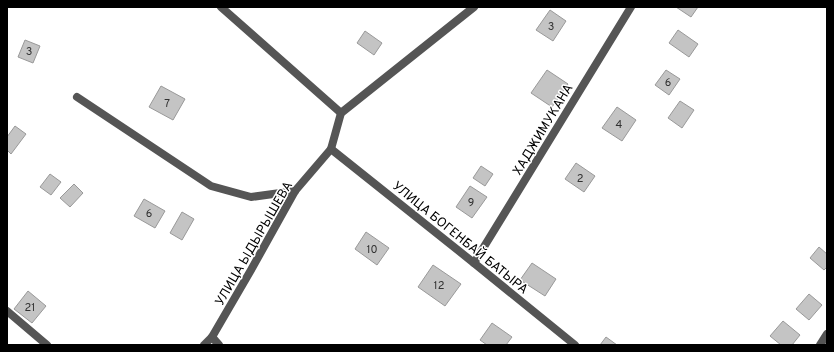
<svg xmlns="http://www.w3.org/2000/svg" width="834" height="352" font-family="Overpass,sans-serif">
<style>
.building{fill:#c4c4c4;stroke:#999}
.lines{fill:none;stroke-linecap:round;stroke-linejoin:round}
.lane{stroke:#555;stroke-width:8}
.street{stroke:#555;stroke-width:8}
.labels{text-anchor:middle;stroke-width:3;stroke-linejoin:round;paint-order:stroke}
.number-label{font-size:11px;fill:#313131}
.street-label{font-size:13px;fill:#000;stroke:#fff}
</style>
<rect width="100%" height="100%" fill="#fff"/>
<g class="building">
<polygon points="676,7 698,7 691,17"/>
<polygon points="550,10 566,21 553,41 536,30"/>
<polygon points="678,30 698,44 689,57 669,43"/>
<polygon points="365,31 382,43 374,55 357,43"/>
<polygon points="25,40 40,46 33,63 18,57"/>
<polygon points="547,70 568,84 552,107 531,93"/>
<polygon points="666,70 680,79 669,95 655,85"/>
<polygon points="161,86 185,99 173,120 149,107"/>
<polygon points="680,101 694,110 682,128 668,118"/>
<polygon points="617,107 636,120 622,141 602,128"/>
<polygon points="15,126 26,134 11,154 7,150 7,137"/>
<polygon points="576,163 595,176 584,192 565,179"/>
<polygon points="481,166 493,174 485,186 473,178"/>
<polygon points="50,174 61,182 51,195 40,187"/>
<polygon points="74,184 83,193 70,207 60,198"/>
<polygon points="470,186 487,197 472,218 456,207"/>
<polygon points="144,199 165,211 155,228 134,216"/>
<polygon points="182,212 194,219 182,240 170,233"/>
<polygon points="366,232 389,248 377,265 355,249"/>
<polygon points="819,247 827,254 827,267 824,270 810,258"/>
<polygon points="532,263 556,279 545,296 520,280"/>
<polygon points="433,265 461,284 445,306 418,287"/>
<polygon points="28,291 46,306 32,323 14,309"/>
<polygon points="809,294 822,305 809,320 796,309"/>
<polygon points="783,321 800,335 792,345 781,345 770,336"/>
<polygon points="492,323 512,337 506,345 487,345 480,340"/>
<polygon points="606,337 617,345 600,345"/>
</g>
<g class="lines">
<polyline class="lane" points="221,7 341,113"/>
<g class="street">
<polyline points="77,97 211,186 251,197 295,191"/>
<polyline points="331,149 474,263 575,345"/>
<polyline points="474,263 631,7"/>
<polyline points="7,311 47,345"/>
<polyline points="204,345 212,337"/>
<polyline points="219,345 212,337 251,270 295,191 331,149 341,113 474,7"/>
<polyline points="820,345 827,334"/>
</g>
</g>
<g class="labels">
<g class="number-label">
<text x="551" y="30">3</text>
<text x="29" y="55">3</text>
<text x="668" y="86">6</text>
<text x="167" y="107">7</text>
<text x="619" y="128">4</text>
<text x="580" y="182">2</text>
<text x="471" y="206">9</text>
<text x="149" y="217">6</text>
<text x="372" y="253">10</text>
<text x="439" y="289">12</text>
<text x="30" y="311">21</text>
</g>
<g class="street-label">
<text transform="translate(542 129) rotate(-59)" y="5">ХАДЖИМУКАНА</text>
<text transform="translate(461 237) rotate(39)" y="5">УЛИЦА БОГЕНБАЙ БАТЫРА</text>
<text transform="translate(253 243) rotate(-60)" y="5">УЛИЦА ЫДЫРЫШЕВА</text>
</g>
</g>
<rect width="834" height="352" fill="none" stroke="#000000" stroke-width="16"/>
</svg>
